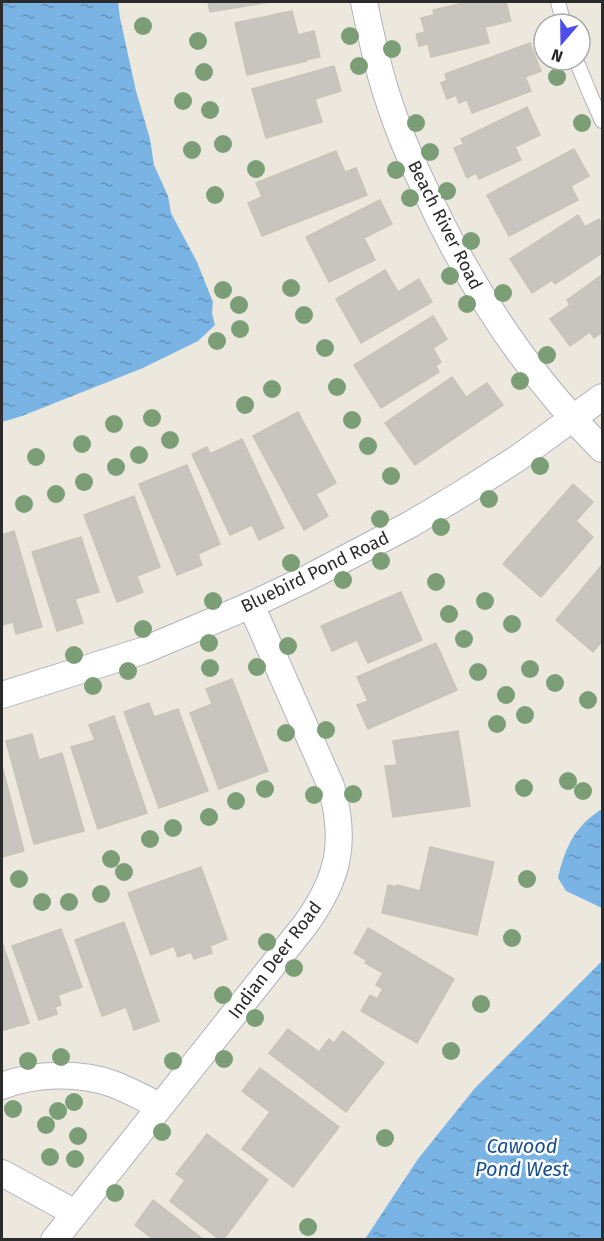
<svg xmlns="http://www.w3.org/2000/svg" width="604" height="1241" font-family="'Fira Sans',sans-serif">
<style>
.water{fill:url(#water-ripples)}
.building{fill:#c7c5be;stroke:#c7c4b8;stroke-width:1.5}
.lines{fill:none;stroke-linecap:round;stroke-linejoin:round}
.lane-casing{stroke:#b2b2bd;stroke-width:16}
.street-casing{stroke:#b2b2bd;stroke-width:28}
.lane{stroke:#fff;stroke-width:14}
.street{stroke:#fff;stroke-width:26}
.tree{fill:#7c9e76}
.labels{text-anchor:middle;stroke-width:5;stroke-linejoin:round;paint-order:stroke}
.street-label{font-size:18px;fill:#2b2b2b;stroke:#fff}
.water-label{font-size:20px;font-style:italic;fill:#195091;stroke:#fff}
</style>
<defs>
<pattern id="water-ripples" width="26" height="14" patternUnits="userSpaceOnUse" patternTransform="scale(1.5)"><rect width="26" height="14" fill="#7ab4e5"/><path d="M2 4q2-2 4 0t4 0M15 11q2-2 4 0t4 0" fill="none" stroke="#6493ba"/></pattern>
</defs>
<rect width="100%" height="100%" fill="#ece8de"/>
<g class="water">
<polygon points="2,2 118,2 120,18 136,91 150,139 154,165 168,196 171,213 197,262 213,302 212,313 215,325 198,341 143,368 22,416 2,422"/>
<path d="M 600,810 L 602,811 L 602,908 L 566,891 L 558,878 C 562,858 570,837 585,822 C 589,818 595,814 600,810 Z"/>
<polygon points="602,961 602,1239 365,1239 418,1159 475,1088"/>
</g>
<g class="building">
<polygon points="208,2 270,2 210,12"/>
<polygon points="468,2 506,2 511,21 485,27 489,43 431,57 428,44 419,46 416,34 425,32 421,18 434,15 433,10"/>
<polygon points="292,11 298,35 314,31 320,57 305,60 306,61 247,75 235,23"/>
<polygon points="530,43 541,71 525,77 531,91 472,113 467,100 459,103 456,95 447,99 441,83 447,80 445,74"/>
<polygon points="334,66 341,91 315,99 322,122 266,138 252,89"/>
<polygon points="527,107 540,135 515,147 521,160 479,179 476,173 467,178 454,148 464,144 461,139"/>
<polygon points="574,149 589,176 571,186 578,200 509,236 487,195"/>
<polygon points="336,151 345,172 356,168 367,195 262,236 248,203 262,197 256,183"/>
<polygon points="380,200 392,224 364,238 375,260 329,282 306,237"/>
<polygon points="578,215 585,227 599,219 602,225 602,253 555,284 552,280 532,293 510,259"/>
<polygon points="385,270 398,292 419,279 432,302 361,343 336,299"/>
<polygon points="602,275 602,332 594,338 590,332 570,346 550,319 570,305 567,300"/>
<polygon points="433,316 447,339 433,348 441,362 436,366 439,372 381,408 354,365"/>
<polygon points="452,377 466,397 487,383 503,405 415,465 385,423"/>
<polygon points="298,412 336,483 316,494 328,516 304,530 253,436"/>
<polygon points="242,439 284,528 259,540 252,525 230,535 192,454 207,447 210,454"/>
<polygon points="187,465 220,544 198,554 202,565 177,575 139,484"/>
<polygon points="573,484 593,502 576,521 593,537 541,597 503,564"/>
<polygon points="134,496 160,567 137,576 143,592 117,602 84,515"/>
<polygon points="14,531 42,627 16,634 13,622 2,625 2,535"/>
<polygon points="81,537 99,592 75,599 83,623 57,631 32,552"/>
<polygon points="602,565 602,641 593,652 556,620"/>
<polygon points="401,592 422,640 368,663 357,640 332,651 321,626"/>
<polygon points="436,643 457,690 368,729 357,705 368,701 357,677"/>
<polygon points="232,679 268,771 219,789 190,713 212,704 206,689"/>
<polygon points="149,703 154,717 178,709 208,791 159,808 124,712"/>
<polygon points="114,716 147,813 98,829 71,747 95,740 89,725"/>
<polygon points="458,731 470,806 393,817 385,766 397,765 393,741"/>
<polygon points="32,734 39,760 62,753 84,831 34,844 6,741"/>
<polygon points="2,766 24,851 2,857"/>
<polygon points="430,847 494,862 477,935 382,913 388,885 396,887 397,885 420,891"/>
<polygon points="201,867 227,939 210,946 212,953 194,959 191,952 178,957 174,946 151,955 128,893"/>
<polygon points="124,922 159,1021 134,1030 126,1007 102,1016 75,940"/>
<polygon points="368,928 454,979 417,1043 361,1011 370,995 377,999 383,989 376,985 383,973 365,963 366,960 354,953"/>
<polygon points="61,929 82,987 58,995 61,1005 55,1007 57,1014 39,1020 12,946"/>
<polygon points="2,942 29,1023 20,1026 20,1025 4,1030 2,1024"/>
<polygon points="288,1029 319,1052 329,1039 334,1043 343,1031 384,1063 346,1112 269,1053"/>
<polygon points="260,1068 339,1127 293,1187 242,1149 270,1112 242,1091"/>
<polygon points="207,1134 268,1180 223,1240 220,1240 170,1201 185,1180 176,1174"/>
<polygon points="153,1200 204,1240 154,1240 135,1225"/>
</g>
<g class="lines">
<defs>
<g id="lane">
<polyline points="558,2 564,24"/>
<polyline points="576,60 590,94 602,121"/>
</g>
<g id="street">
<path d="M 364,2 C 372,40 380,79 394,116 C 402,140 413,164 424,187 C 468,284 527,374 602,449"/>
<polyline points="2,695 142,651 251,605 306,579 411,524 463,493 518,458 602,397"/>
<path d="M 2,1086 C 35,1073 79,1072 113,1084 C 129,1090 145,1099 160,1106"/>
<polyline points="2,1173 75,1213"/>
<path d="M 54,1240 L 305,925 C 339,878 347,842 331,786 L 251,605"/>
</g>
</defs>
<use href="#lane" class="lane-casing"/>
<use href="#street" class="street-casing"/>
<use href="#lane" class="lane"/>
<use href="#street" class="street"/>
</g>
<g class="tree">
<circle cx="143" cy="26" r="9"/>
<circle cx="350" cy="36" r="9"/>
<circle cx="198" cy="41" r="9"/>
<circle cx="392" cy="49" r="9"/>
<circle cx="359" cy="66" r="9"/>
<circle cx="204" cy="72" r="9"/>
<circle cx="557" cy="77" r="9"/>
<circle cx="183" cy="101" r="9"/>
<circle cx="210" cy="110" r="9"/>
<circle cx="416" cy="123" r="9"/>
<circle cx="582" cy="123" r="9"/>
<circle cx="223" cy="144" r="9"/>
<circle cx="192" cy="150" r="9"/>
<circle cx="430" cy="152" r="9"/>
<circle cx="256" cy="169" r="9"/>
<circle cx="396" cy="170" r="9"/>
<circle cx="447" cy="191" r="9"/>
<circle cx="215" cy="195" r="9"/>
<circle cx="410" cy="198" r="9"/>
<circle cx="471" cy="241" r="9"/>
<circle cx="450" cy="276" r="9"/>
<circle cx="291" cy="288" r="9"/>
<circle cx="223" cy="290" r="9"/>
<circle cx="503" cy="293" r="9"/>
<circle cx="467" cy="304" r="9"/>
<circle cx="239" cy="305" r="9"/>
<circle cx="304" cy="315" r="9"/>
<circle cx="240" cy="329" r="9"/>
<circle cx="217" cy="341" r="9"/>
<circle cx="325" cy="348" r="9"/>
<circle cx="547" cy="355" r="9"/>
<circle cx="520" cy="381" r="9"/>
<circle cx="337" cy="387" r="9"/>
<circle cx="272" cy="389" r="9"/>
<circle cx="245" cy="405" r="9"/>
<circle cx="152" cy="418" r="9"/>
<circle cx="352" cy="420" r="9"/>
<circle cx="114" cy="424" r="9"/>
<circle cx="170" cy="440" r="9"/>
<circle cx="82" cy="444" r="9"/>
<circle cx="368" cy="446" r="9"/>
<circle cx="139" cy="455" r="9"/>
<circle cx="36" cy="457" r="9"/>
<circle cx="540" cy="466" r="9"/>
<circle cx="116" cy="467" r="9"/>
<circle cx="391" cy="476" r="9"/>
<circle cx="84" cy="482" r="9"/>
<circle cx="56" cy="494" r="9"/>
<circle cx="489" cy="499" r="9"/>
<circle cx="24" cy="504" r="9"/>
<circle cx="380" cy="519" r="9"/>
<circle cx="441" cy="527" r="9"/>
<circle cx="381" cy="561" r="9"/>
<circle cx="291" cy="563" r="9"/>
<circle cx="343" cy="580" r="9"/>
<circle cx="436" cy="582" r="9"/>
<circle cx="213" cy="601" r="9"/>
<circle cx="485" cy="601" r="9"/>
<circle cx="449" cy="614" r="9"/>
<circle cx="512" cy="624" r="9"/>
<circle cx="143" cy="629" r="9"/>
<circle cx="464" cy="639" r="9"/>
<circle cx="209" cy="643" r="9"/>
<circle cx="288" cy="646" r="9"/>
<circle cx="74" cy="655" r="9"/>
<circle cx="257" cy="667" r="9"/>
<circle cx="210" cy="668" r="9"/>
<circle cx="530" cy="669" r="9"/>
<circle cx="128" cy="671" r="9"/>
<circle cx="478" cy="672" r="9"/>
<circle cx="555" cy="683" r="9"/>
<circle cx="93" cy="686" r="9"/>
<circle cx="506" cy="695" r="9"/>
<circle cx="588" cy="700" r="9"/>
<circle cx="525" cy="715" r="9"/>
<circle cx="497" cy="724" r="9"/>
<circle cx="326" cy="730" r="9"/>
<circle cx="286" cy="733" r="9"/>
<circle cx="568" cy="781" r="9"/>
<circle cx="524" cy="788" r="9"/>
<circle cx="265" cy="789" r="9"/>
<circle cx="583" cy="791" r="9"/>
<circle cx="353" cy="794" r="9"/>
<circle cx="314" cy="795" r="9"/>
<circle cx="236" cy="801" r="9"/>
<circle cx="209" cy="817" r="9"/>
<circle cx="173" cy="828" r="9"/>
<circle cx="150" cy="839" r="9"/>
<circle cx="111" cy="859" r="9"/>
<circle cx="124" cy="872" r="9"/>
<circle cx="19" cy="879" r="9"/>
<circle cx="527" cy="879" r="9"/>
<circle cx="101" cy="894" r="9"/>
<circle cx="42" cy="902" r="9"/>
<circle cx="69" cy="902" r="9"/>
<circle cx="512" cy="938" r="9"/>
<circle cx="267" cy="942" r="9"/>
<circle cx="294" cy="968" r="9"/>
<circle cx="223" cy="995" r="9"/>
<circle cx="481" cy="1004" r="9"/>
<circle cx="255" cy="1018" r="9"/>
<circle cx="451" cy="1051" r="9"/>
<circle cx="61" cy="1057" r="9"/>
<circle cx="224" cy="1059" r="9"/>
<circle cx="28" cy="1061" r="9"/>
<circle cx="173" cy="1061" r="9"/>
<circle cx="74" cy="1102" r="9"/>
<circle cx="13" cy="1109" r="9"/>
<circle cx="58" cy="1111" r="9"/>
<circle cx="46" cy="1125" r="9"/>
<circle cx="162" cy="1132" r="9"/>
<circle cx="78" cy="1136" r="9"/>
<circle cx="385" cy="1138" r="9"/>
<circle cx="50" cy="1157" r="9"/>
<circle cx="75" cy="1159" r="9"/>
<circle cx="115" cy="1193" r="9"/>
<circle cx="308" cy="1227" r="9"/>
</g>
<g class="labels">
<g class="street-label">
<text transform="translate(445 225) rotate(63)" y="6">Beach River Road</text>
<text transform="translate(315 572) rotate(-26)" y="6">Bluebird Pond Road</text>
<text transform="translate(275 960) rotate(-53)" y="6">Indian Deer Road</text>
</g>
<g class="water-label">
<text x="522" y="1153">Cawood<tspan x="522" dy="23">Pond West</tspan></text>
</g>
</g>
<rect width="604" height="1241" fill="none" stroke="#2b2b2b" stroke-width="6"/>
<g transform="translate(562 42) rotate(200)"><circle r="28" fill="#ffffff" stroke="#aaaaaa" stroke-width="1.5"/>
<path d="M0-4.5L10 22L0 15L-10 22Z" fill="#4e4ceb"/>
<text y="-9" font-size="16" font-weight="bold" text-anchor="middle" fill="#2b2b2b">N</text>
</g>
</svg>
